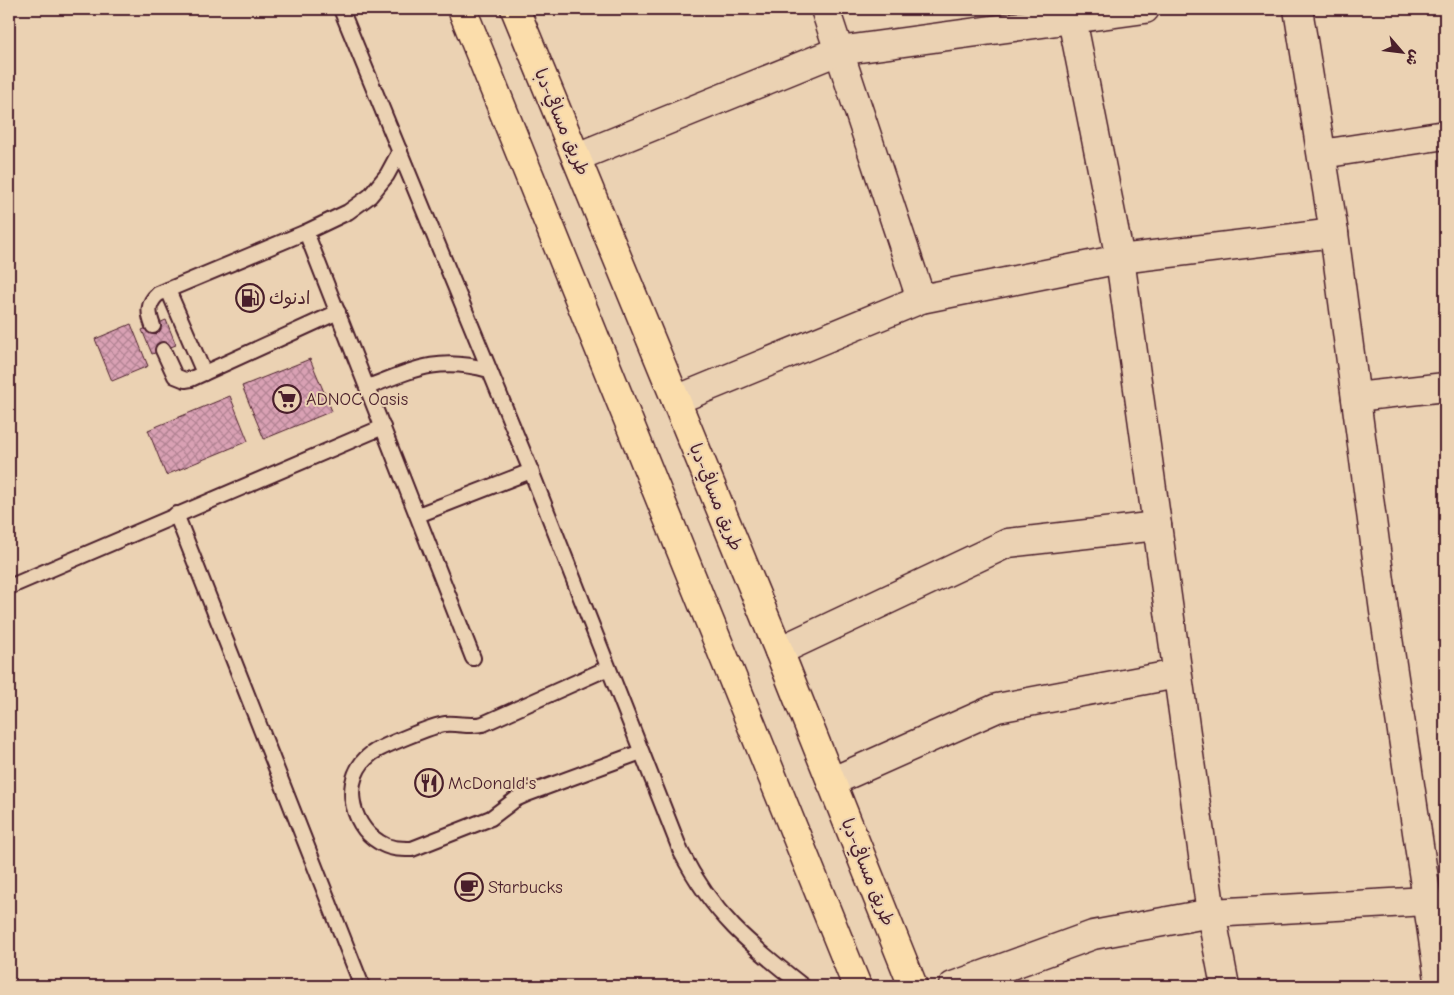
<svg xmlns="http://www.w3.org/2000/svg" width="1454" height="995" font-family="'Comic Neue','Playpen Sans Arabic',sans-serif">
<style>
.building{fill:url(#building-cross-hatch);stroke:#4a1f2b}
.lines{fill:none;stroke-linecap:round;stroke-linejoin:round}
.lane-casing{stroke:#4a1f2b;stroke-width:18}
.street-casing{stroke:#4a1f2b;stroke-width:31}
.highway-casing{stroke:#4a1f2b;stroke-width:31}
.lane{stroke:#ebd2b3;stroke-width:14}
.street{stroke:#ebd2b3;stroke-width:28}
.highway{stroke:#fbddab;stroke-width:28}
.labels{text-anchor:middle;stroke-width:4;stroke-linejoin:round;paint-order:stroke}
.street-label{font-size:18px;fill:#4a1f2b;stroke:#ebd2b3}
.poi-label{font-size:18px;fill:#4a1f2b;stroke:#ebd2b3;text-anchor:start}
</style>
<defs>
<pattern id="building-cross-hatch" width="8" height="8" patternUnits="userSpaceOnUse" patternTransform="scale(1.25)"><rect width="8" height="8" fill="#d9a1b4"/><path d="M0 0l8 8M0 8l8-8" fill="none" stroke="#b28393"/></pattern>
</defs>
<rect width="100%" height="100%" fill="#ebd2b3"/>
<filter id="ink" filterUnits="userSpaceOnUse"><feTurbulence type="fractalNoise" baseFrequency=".02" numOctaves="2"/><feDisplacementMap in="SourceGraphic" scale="10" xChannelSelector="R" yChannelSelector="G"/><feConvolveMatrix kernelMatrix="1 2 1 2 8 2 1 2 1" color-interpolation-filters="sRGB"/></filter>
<g filter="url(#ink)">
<g class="building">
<polygon points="166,320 176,345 152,354 142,330"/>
<polygon points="131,324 148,366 112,381 95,339"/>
<polygon points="310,359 332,411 264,439 242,386"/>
<polygon points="230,396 248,441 166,475 148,430"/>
</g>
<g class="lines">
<defs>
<g id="lane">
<path d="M 341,9 L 531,471 L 681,852 C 713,915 749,944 803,986"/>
<polyline points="306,232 473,658"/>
<polyline points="168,290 204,373"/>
<path d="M 153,326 C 148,313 147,304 158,294 L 306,232 L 348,212 L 370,196 L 387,175 L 400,151"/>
<polyline points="163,350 175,376 185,380 191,379 338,312"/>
<path d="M 368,387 C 414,369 439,356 489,370"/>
<polyline points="176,514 362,986"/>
<polyline points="418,515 531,471"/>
<polyline points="9,587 383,427"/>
<path d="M 608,668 L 483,724 C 469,727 459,723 445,724 C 434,725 380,747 371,754 C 341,776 349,824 379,842 C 389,849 400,849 412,849 L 491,818 L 516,799 L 527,794 L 641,752"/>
</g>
<g id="street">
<polyline points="825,9 921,299"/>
<polyline points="1070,9 1120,259 1211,913 1225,986"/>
<polyline points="1298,9 1334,233 1384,611 1440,986"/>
<polyline points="1322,154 1445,135"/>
<polyline points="577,157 838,51 1145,9"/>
<polyline points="1356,397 1445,387"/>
<polyline points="676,400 921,299 1120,259 1334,233"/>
<polyline points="779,651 1008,543 1157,526"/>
<polyline points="831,782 997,708 1177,674"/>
<polyline points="953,986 1093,935 1211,913 1427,901 1442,912"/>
</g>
<g id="highway">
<polyline points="462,9 857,986"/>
<polyline points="515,9 779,651 913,986"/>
</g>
</defs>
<use href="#lane" class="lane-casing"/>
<use href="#street" class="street-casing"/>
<use href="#highway" class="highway-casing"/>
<use href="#lane" class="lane"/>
<use href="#street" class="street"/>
<use href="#highway" class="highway"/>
</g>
</g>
<defs>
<symbol id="fuel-ring" viewBox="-11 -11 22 22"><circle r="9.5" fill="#ebd2b3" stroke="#4a1f2b" stroke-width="1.5"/><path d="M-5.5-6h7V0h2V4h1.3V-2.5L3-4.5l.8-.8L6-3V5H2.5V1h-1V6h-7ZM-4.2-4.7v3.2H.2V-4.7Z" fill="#4a1f2b"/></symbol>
<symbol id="supermarket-ring" viewBox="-11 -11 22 22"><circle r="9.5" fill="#ebd2b3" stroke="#4a1f2b" stroke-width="1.5"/><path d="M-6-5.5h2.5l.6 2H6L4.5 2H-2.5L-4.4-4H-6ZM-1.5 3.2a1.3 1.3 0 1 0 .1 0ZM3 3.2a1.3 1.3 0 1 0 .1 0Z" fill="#4a1f2b"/></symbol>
<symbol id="restaurant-ring" viewBox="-11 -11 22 22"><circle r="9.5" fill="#ebd2b3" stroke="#4a1f2b" stroke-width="1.5"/><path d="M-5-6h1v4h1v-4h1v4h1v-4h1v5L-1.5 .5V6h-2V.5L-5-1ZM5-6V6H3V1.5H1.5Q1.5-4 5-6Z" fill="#4a1f2b"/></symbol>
<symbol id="cafe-ring" viewBox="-11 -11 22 22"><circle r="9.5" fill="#ebd2b3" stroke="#4a1f2b" stroke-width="1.5"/><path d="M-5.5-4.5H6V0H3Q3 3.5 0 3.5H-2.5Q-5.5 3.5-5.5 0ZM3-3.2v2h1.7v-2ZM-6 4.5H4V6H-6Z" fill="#4a1f2b"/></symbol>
</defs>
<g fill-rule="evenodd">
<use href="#fuel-ring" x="234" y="282" width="32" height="32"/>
<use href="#supermarket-ring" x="271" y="383" width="32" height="32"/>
<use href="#restaurant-ring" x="413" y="767" width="32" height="32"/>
<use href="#cafe-ring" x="453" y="871" width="32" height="32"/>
</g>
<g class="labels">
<g class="street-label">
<text transform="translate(562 122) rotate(67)" y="6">طريق مسافي-دبا</text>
<text transform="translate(716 497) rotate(68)" y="6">طريق مسافي-دبا</text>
<text transform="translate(868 872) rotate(68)" y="6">طريق مسافي-دبا</text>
</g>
<g class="poi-label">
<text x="269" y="304">ادنوك</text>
<text x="306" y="405">ADNOC Oasis</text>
<text x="448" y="789">McDonald's</text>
<text x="488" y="893">Starbucks</text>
</g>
</g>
<rect width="1454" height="995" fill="none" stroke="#ebd2b3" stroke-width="30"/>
<rect x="15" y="15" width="1424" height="965" fill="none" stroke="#4a1f2b" stroke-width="2" filter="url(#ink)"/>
<g transform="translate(1402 52) rotate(118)" stroke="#ebd2b3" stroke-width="4" paint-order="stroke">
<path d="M0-4L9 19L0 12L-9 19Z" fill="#4a1f2b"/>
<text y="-8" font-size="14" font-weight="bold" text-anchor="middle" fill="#4a1f2b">ش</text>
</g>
</svg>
